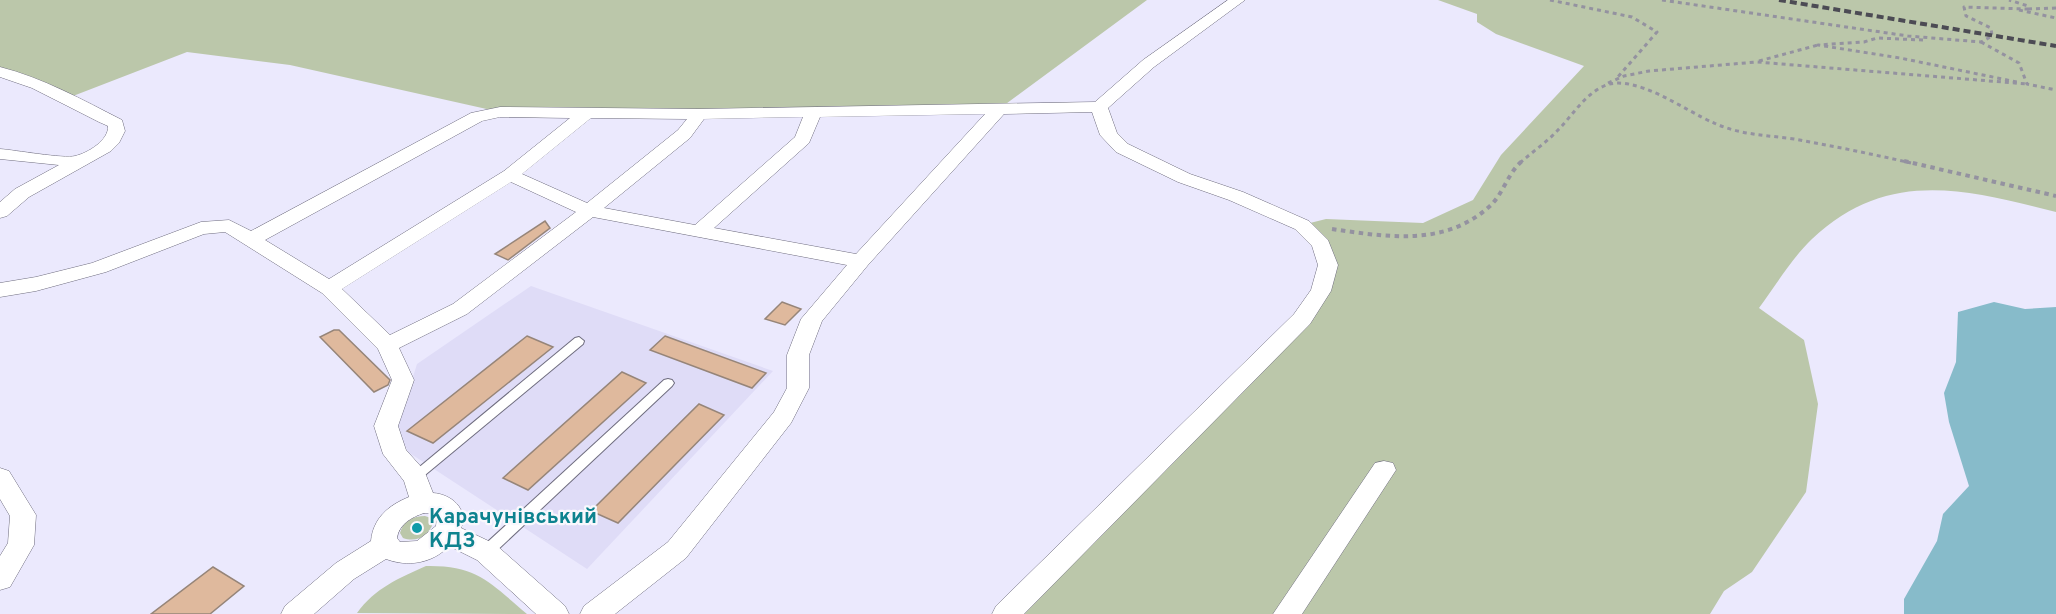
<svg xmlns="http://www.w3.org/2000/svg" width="2056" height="614" font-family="Overpass,sans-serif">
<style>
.built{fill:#dfdcf7}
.green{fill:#bbc7aa}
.water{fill:#87bbca}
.building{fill:#dfb99d;stroke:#968579;stroke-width:1.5}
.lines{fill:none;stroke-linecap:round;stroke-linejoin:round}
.service-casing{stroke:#6e6c7e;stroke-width:2}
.minor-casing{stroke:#6e6c7e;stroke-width:1}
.path-far1{stroke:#9492a0;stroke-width:3;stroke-dasharray:4 4;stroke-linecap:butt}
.path{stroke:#9492a0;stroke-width:4;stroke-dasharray:4.5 4.5;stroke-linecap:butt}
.service{fill:#fff;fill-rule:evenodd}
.minor{fill:#fff;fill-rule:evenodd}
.rail{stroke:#4c4b54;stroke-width:4;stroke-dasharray:7 4;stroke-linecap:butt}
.culture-dot{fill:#0f9aa8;stroke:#f9f8fd;stroke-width:2}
.labels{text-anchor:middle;stroke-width:4.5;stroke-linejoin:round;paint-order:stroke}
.near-culture-label{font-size:21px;font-weight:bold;fill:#0d838f;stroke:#f9f8fd;text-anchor:start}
</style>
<rect width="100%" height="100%" fill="#ebe9fd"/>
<polygon class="built" points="531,286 773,371 587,569 408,452 397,428 417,364"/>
<g class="green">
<polygon points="0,0 1147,0 999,109 500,112 290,65 187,52 73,96 0,67"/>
<path d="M 1438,0 L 2056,0 L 2056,212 C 1966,189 1887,168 1812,239 C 1792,258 1776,285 1759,308 L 1804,340 L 1818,404 L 1806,492 L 1752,572 L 1724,591 L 1710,614 L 1006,614 L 1302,319 L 1328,265 L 1302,225 L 1326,219 L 1423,223 L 1473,200 L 1501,155 L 1584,66 L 1496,34 L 1477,22 L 1477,14 Z"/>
<path d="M 425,516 L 431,518 L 433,523 C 429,536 416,543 403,538 L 400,533 C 403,521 413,516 425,516 Z"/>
<path d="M 426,566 C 478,565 490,583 527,614 L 357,613 C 375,588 399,578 426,566 Z"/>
</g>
<polygon class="water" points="1994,302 2025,309 2056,307 2056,614 1904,614 1904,599 1937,541 1943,514 1969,486 1949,422 1944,393 1956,362 1958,312"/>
<g class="building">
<polygon points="545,221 550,228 508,260 495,254"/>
<polygon points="782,302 801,309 785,325 765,319"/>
<polygon points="334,330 339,330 390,380 388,385 374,392 320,337"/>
<polygon points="527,336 553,347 433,443 407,431"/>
<polygon points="665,336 766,373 752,388 650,350"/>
<polygon points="622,372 646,383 528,490 503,478"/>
<polygon points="699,404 724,415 618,523 591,511"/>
<polygon points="213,567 244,586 210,614 151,614"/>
</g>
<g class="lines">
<defs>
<g id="service">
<polygon points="579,337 584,341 583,344 419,480 415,482 411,480 409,477 411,474 575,338"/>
<polygon points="668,379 672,380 674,383 672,386 491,556 486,557 481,556 479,552 481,548 664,380"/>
</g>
<g id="minor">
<path d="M 1228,0 L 1245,0 L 1154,67 L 1108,108 L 1117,133 L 1128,144 L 1190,174 L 1243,192 L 1309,221 L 1328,240 L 1338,265 L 1331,291 L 1310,324 L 1024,614 L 992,614 L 996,606 L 1294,314 L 1311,290 L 1318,265 L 1312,246 L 1295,229 L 1229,200 L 1178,182 L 1116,152 L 1100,135 L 1092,112 L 1004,114 L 868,265 L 822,321 L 809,355 L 809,388 L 791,423 L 686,558 L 615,614 L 580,614 L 584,606 L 668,542 L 774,412 L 787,388 L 787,355 L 801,319 L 847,265 L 593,217 L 467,314 L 399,348 L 414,380 L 398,426 L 406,450 L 424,470 L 433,493 C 451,494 469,509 461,528 L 495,544 L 565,606 L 569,614 L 536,614 L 477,560 L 449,546 C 432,564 407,567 386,559 L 354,579 L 314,614 L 281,614 L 285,606 L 336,563 L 371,541 C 373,518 389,505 409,497 L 404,481 L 383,454 L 374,426 L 392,380 L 378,349 L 322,293 L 225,232 L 204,234 L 106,272 L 36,291 L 0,297 L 0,283 L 36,277 L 92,263 L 201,222 L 229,220 L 251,231 L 471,113 L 500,107 L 699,109 L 1095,102 L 1143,60 ZM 985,114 L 856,254 L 714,228 L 809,143 L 820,117 ZM 500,117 L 570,118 L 504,171 L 329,279 L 265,240 L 482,121 ZM 803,117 L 795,137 L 695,225 L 604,208 L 690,138 L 704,119 ZM 591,118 L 687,119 L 678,130 L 587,203 L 522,174 ZM 511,182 L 576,212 L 453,304 L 390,335 L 342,289 ZM 424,513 L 433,513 L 437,516 L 436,526 L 417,541 L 400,542 L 397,538 C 399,524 412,517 424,513 Z"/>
<path d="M 0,67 C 43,78 83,100 122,120 L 125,131 L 119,143 L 111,151 L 29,197 L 7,216 L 0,218 L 0,202 L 15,189 L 59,165 L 0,159 L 0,149 C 15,150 64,159 75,156 C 88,153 109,140 108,126 L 99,122 L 32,88 L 0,77 Z"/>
<polygon points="1384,461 1393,463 1396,470 1302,614 1273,614 1375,463"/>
<polygon points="0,468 9,471 36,515 34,545 10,587 0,590 0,556 8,543 10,516 0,499"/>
</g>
</defs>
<use href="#service" class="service-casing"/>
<use href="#minor" class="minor-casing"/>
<g class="path-far1">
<polyline points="1550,0 1632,17 1657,32 1617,78"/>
<polyline points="1662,0 1908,36 1981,42 1992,36 1991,28 1966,16 1964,7 2028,9 2028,6 2009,0"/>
<polyline points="2028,9 2056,8"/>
<polyline points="2019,10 2056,18"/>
<polyline points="1923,40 1877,38 1864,42 1818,45 1900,58 2017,82"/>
<polyline points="1981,42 2019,63 2027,84 2056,90"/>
<polyline points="1759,61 1818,45"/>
<polyline points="1608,83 1624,76 1649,71 1757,62 2027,84"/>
<path d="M 1520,163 C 1532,152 1547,142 1558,130 C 1573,115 1584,95 1604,86 C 1634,72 1687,112 1714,123 C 1740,135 1766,135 1794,139 C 1833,146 1872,154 1911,163"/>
</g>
<g class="path">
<polyline points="1904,161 2056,196"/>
<path d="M 1332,229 C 1387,237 1445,247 1490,206 C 1503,194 1508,173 1522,161"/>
</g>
<use href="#service" class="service"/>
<use href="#minor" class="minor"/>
<polyline class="rail" points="1779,0 2056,46"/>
</g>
<circle class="culture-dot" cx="417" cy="528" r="6"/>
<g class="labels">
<g class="near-culture-label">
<text x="429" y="523">Карачунівський<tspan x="429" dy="24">КДЗ</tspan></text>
</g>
</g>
</svg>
